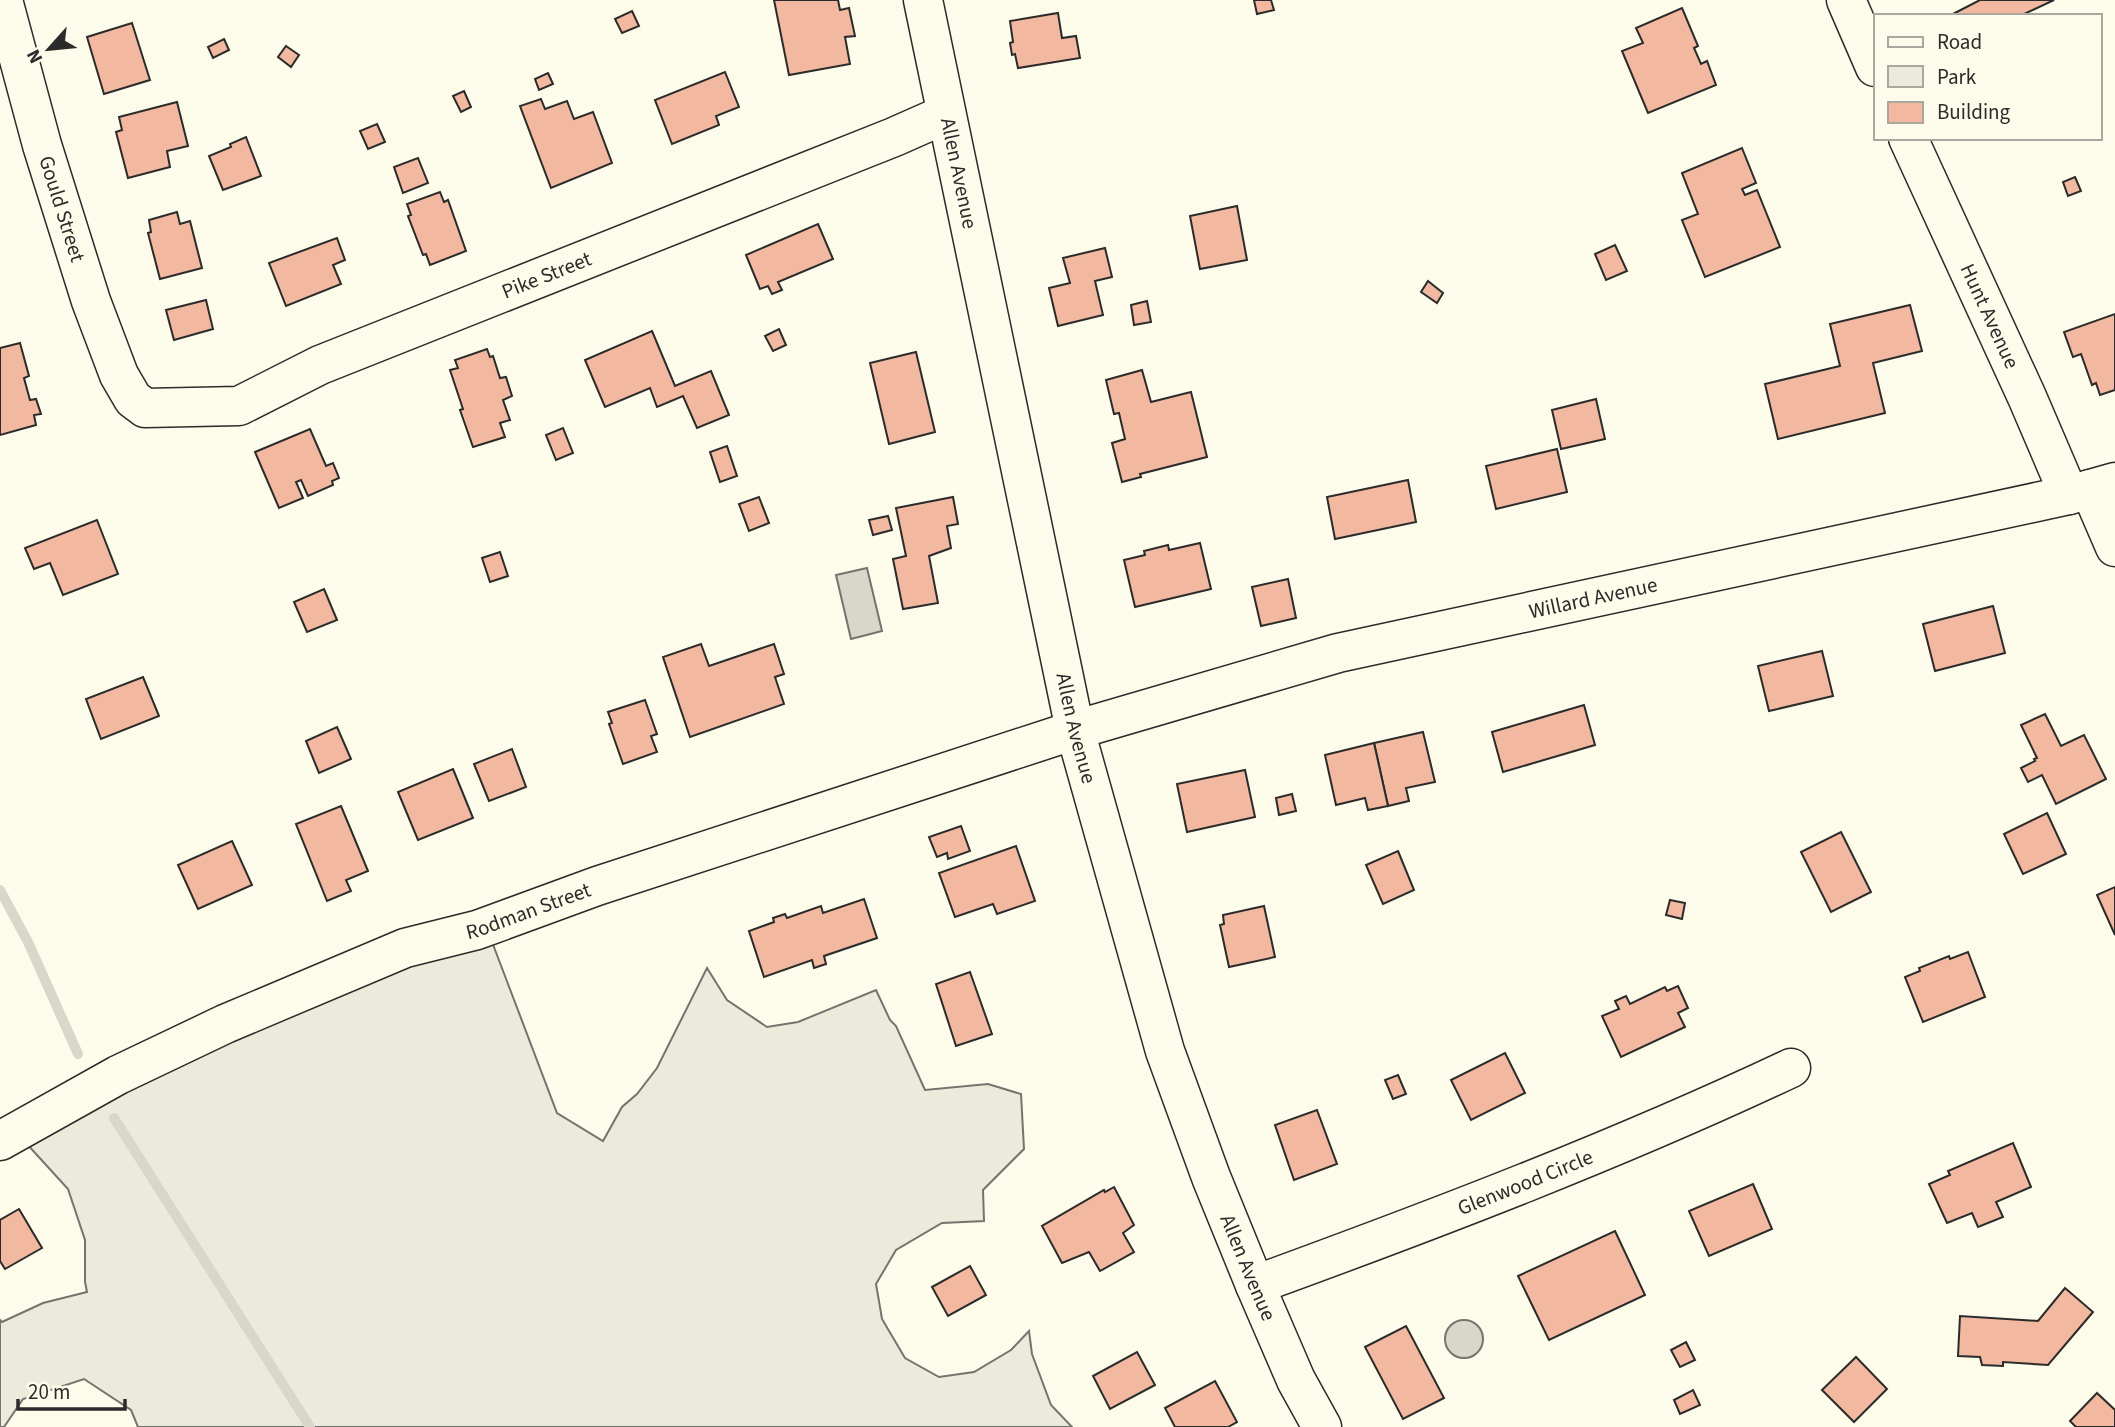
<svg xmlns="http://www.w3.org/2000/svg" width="2115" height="1427" font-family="'Source Sans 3',sans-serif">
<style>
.green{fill:#ecebdb;stroke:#74746e;stroke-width:2}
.water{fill:#d8d7c9;stroke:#74746e;stroke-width:2}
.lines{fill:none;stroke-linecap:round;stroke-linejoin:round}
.stream{stroke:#d8d7c9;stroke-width:10}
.building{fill:#f2b8a0;stroke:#2b2b2b;stroke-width:2}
.minor-casing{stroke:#2b2b2b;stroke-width:41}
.minor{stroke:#fdfbea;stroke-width:38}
.labels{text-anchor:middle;stroke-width:5;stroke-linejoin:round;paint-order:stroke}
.street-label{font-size:21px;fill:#2b2b2b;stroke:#fdfbea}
</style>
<rect width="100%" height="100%" fill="#fdfbea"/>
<polygon class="green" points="486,926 557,1113 603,1141 622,1107 637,1094 657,1068 707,968 727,1000 767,1027 798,1022 876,990 890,1020 896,1026 925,1090 988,1084 1021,1094 1024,1149 983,1190 984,1221 942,1223 896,1250 876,1284 882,1319 905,1358 939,1377 974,1372 1011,1350 1029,1331 1032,1354 1051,1405 1072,1427 138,1427 131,1410 84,1379 23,1399 4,1427 0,1427 0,1320 2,1322 43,1303 87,1292 85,1282 85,1240 68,1189 16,1132"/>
<g class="water">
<polygon points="867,568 882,631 851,639 836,575"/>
<circle cx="1464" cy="1339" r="19"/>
</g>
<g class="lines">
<g class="stream">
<polyline points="0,890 28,942 78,1054"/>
<polyline points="114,1118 310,1427"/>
</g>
</g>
<g class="building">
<polygon points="774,0 838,0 840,10 849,8 855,36 845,37 850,64 789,75"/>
<polygon points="1254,0 1271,0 1274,10 1257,14"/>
<polygon points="1980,0 2054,0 2020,16 1949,16"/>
<polygon points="1682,8 1698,46 1694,48 1701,64 1707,61 1716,85 1648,113 1622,51 1643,43 1636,28"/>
<polygon points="632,11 639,26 622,33 615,19"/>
<polygon points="1058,13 1062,38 1076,36 1080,58 1018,68 1015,54 1012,55 1010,43 1013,42 1010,21"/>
<polygon points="132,23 150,80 104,94 87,37"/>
<polygon points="224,39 229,50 213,58 208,47"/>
<polygon points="286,46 299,55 291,67 278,57"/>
<polygon points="725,72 739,107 716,116 719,125 672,144 655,100"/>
<polygon points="548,73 553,84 539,90 535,79"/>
<polygon points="464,91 471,107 461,112 453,96"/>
<polygon points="541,99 545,109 567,101 574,119 593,112 612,163 551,188 520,106"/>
<polygon points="177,102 188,146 167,151 170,167 128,178 116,132 122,130 119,117"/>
<polygon points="377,124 385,142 368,149 360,131"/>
<polygon points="246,137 261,176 223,190 209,156 231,147 230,144"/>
<polygon points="1742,148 1756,183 1742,189 1745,195 1757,190 1780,247 1705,277 1682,220 1698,214 1682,173"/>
<polygon points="418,158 428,183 403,193 394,167"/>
<polygon points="2075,177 2081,191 2068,196 2063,182"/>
<polygon points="440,192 444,202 448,200 466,251 430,265 426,254 423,255 408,216 411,215 407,204"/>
<polygon points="1237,206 1247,260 1200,269 1190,216"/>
<polygon points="177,212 180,224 190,221 202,268 160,279 148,233 151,232 149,220"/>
<polygon points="818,224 833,259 778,282 782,290 772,294 768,286 760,289 746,255"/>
<polygon points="337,238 345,260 333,265 341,284 286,306 269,263"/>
<polygon points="1615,245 1627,271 1606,280 1595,254"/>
<polygon points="1105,248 1112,277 1095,281 1103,315 1058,326 1049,288 1070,283 1063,258"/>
<polygon points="1428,281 1443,293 1437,303 1421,292"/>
<polygon points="206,300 213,329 174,340 166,310"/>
<polygon points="1147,301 1151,322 1134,325 1131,305"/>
<polygon points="1910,305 1922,351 1873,363 1885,413 1778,439 1765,384 1840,366 1830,324"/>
<polygon points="2115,314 2115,390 2100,395 2096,383 2092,385 2081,354 2073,357 2064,332"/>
<polygon points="779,329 786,345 773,351 765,336"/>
<polygon points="652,331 675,386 711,371 729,415 697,428 683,396 657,407 650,388 605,407 585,360"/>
<polygon points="20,343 29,376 24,378 30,400 36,399 41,414 34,415 36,425 0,435 0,348"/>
<polygon points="487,349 490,357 493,356 500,378 506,377 512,396 503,400 510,420 500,423 505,437 473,447 460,410 463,409 450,370 458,368 455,360"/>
<polygon points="916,352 935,432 889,444 870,363"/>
<polygon points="1142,370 1151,402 1191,392 1207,457 1140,474 1141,477 1122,482 1112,443 1125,439 1119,413 1114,414 1106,380"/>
<polygon points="1596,399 1605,439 1561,449 1552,410"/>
<polygon points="563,428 573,453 556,460 546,435"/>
<polygon points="310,429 326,466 333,463 339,478 332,481 333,485 308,496 301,480 296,482 303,498 279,508 255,452"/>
<polygon points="727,446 737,476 720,482 710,452"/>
<polygon points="1557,449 1567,492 1496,509 1486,466"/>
<polygon points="1408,480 1416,522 1335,539 1327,497"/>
<polygon points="759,497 769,523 749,531 739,504"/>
<polygon points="953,497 958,524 947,526 951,548 929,556 938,603 903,609 893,559 906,556 896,508"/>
<polygon points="888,516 892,530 873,535 869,520"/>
<polygon points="97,520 118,574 63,595 50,563 34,569 25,548"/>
<polygon points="1200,543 1211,589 1135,607 1124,560 1145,555 1144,551 1168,545 1169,550"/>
<polygon points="500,552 508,576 490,582 482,558"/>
<polygon points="1288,579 1296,618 1261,626 1252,587"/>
<polygon points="324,589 337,620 307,632 294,602"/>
<polygon points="1993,606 2005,653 1935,671 1923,624"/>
<polygon points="701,644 709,666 774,644 784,674 775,677 784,704 690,737 663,657"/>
<polygon points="1822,651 1833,696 1769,711 1758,666"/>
<polygon points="143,677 159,716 101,739 86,699"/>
<polygon points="645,700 657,734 651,736 657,752 623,764 609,724 612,723 608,712"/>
<polygon points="1584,705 1595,745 1503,772 1492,732"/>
<polygon points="2045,714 2061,746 2084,735 2106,779 2056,804 2042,775 2028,782 2021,768 2035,761 2034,759 2037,758 2021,725"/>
<polygon points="337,727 351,759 319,773 306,741"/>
<polygon points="1423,732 1435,782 1406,788 1409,801 1388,806 1374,743"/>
<polygon points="1374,743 1388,806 1368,810 1365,798 1336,805 1325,755"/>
<polygon points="512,749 526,787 489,801 474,764"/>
<polygon points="453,769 473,818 418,840 398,792"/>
<polygon points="1245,770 1255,817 1187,832 1177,784"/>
<polygon points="1292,794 1296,811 1279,815 1276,798"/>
<polygon points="341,806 368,871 346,880 351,891 327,901 296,824"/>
<polygon points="2047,813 2066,854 2023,874 2004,834"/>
<polygon points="961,826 970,851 948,859 947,853 937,857 929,837"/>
<polygon points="1841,832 1871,892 1831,912 1801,852"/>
<polygon points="232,841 252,885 198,909 178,865"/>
<polygon points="1016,846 1035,901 997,914 993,904 955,917 939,873"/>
<polygon points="1398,851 1414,890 1383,904 1366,865"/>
<polygon points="2115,887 2115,935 2097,895"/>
<polygon points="864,899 877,938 824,956 826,964 814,968 812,960 764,977 749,931 774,922 773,918 785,914 787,918 821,906 823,913"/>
<polygon points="1670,900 1685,903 1682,919 1666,915"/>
<polygon points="1264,906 1275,957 1229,967 1220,925 1224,924 1223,915"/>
<polygon points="1968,952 1985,997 1923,1022 1905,977 1920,971 1919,968 1949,956 1950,959"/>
<polygon points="970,972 992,1034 956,1046 936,984"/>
<polygon points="1678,986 1688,1008 1678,1013 1685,1027 1621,1057 1602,1016 1619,1009 1615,1001 1626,996 1630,1004 1665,987 1667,991"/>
<polygon points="1505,1053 1525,1093 1471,1120 1451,1080"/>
<polygon points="1398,1075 1406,1094 1393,1099 1385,1080"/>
<polygon points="1317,1110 1337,1164 1294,1180 1275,1125"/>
<polygon points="2013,1143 2031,1187 1996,1202 2003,1217 1978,1227 1972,1213 1947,1223 1929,1184 1950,1175 1948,1171"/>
<polygon points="1753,1184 1772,1229 1709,1256 1689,1211"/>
<polygon points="1114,1187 1134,1225 1123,1233 1134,1252 1100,1271 1089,1252 1062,1263 1042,1226 1104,1190 1105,1192"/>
<polygon points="19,1209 42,1248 5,1269 0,1261 0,1220"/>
<polygon points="1615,1231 1645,1295 1549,1340 1518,1276"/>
<polygon points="970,1266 986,1295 948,1316 932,1287"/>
<polygon points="2065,1288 2093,1312 2048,1365 2003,1362 2003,1366 1982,1365 1980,1357 1958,1356 1960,1316 2038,1321"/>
<polygon points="1406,1326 1444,1398 1403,1419 1365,1347"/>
<polygon points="1686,1342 1695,1360 1680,1367 1671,1350"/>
<polygon points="1137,1352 1155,1385 1110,1409 1093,1376"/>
<polygon points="1856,1357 1887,1389 1854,1422 1822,1390"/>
<polygon points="1215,1381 1237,1422 1228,1427 1175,1427 1165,1408"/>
<polygon points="1693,1390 1700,1405 1680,1414 1674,1400"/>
<polygon points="2097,1393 2115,1410 2115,1427 2076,1427 2070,1421"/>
</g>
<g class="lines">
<defs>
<g id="minor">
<path id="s1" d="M 3,0 L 42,145 L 91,301 L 119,375 L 133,399 L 145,408 L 239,406 L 320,365 L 894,137 L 946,114"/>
<path id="s2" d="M 923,0 L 1075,730 L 1165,1051 L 1211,1177 L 1255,1285 L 1296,1380 L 1322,1427"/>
<polyline points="1846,0 1875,67"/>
<path id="s3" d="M 1908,138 L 2027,397 L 2069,495"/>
<polyline points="2090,489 2115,547"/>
<path id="s4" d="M 0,1141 L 118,1075 L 225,1024 L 405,948 L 477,930 L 597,886 L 1075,730 L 1338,653 L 2069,495 L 2115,482"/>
<path id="s5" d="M 1255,1285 C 1436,1219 1617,1150 1791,1068"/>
</g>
</defs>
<use href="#minor" class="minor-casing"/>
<use href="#minor" class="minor"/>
</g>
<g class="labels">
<g class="street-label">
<text dy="7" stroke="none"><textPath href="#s2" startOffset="177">Allen Avenue</textPath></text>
<text dy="7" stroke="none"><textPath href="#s1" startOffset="217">Gould Street</textPath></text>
<text dy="7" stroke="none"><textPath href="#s1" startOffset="864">Pike Street</textPath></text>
<text dy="7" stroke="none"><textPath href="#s3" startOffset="196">Hunt Avenue</textPath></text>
<text dy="7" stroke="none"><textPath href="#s4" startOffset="1689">Willard Avenue</textPath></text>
<text dy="7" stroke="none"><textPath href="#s2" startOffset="744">Allen Avenue</textPath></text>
<text dy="7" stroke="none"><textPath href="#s4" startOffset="578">Rodman Street</textPath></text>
<text dy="7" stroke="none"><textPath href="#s5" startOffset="289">Glenwood Circle</textPath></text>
<text dy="7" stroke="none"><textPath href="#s2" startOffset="1311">Allen Avenue</textPath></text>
</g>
</g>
<rect x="1874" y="14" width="228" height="126" fill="#fdfbea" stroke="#a9a89e" stroke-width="2"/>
<rect x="1888" y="37" width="35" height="10" fill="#fdfbea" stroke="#a9a89e" stroke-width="2"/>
<text x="1937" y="49" font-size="21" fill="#2b2b2b">Road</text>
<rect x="1888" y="66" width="35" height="21" fill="#ecebdb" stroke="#a9a89e" stroke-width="2"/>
<text x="1937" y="84" font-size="21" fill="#2b2b2b">Park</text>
<rect x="1888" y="102" width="35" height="21" fill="#f2b8a0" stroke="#a9a89e" stroke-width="2"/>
<text x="1937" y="119" font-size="21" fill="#2b2b2b">Building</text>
<g transform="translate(49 49) rotate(243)" stroke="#fdfbea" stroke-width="5" paint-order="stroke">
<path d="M0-5L12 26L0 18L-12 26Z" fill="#2b2b2b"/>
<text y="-10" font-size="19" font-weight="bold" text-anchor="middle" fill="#2b2b2b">N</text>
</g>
<path d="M18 1399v10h107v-10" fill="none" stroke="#2b2b2b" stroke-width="3.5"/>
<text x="28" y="1399" font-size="21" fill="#2b2b2b" stroke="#fdfbea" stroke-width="5" paint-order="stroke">20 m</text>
</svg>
